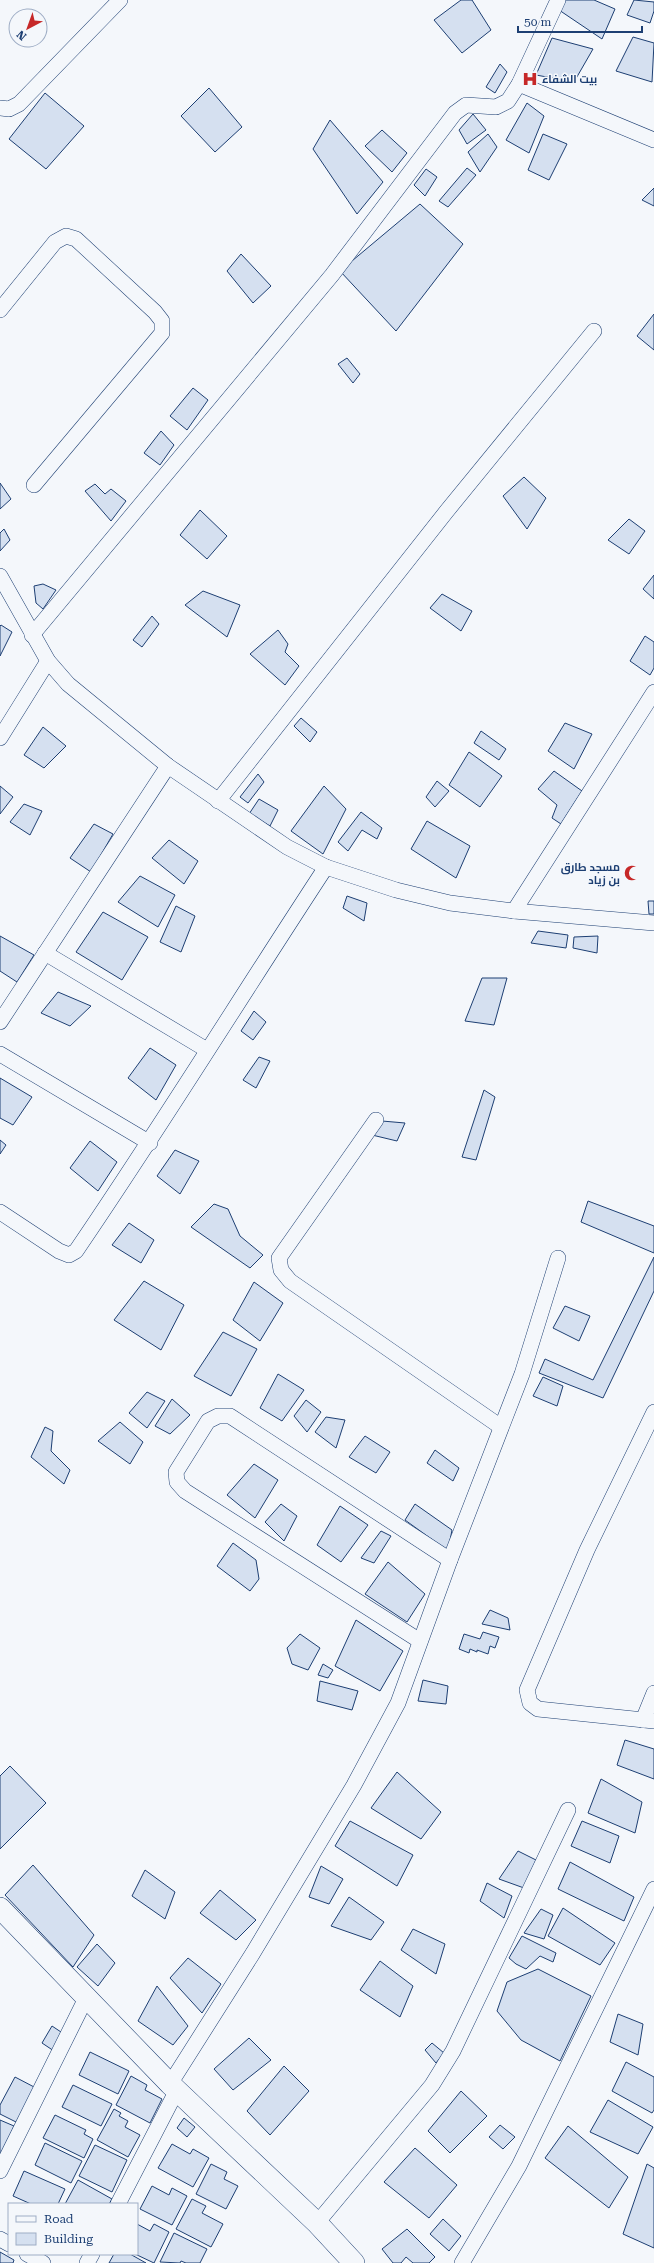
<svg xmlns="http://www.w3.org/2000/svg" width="654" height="2263" font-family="'Roboto Serif',Cairo,serif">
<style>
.building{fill:#d5e0f0;stroke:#1d3f73}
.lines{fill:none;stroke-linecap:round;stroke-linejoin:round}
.street-casing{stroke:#1d3f73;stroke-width:16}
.secondary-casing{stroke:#1d3f73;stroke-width:22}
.street{stroke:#f4f7fb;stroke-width:15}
.secondary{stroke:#f4f7fb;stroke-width:21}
.labels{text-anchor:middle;stroke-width:3;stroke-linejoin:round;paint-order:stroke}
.poi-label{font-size:11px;font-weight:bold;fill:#1d3f73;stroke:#f4f7fb;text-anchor:start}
</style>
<rect width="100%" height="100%" fill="#f4f7fb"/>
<g class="building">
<polygon points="461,0 472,0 491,30 462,53 434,20"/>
<polygon points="565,0 594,0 615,9 602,39 559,10"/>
<polygon points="634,0 654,2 654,11 650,23 627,15"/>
<polygon points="633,37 654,43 652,82 616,71"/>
<polygon points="552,38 593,49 574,82 536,75"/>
<polygon points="500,64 507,72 495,93 486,87"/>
<polygon points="209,88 242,127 215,152 181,116"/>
<polygon points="45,93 84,126 46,169 9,139"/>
<polygon points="527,103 544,116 529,153 506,140"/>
<polygon points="473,114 486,130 467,144 459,130"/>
<polygon points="330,120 383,182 357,214 313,149"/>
<polygon points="382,130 407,153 392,172 365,146"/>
<polygon points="488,134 497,147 480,172 468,152"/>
<polygon points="543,134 567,144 549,180 528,170"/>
<polygon points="467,168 476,175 448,207 439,201"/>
<polygon points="426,169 437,177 425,196 414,185"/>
<polygon points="654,188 654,206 642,200"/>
<polygon points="420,204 463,244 396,331 340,271"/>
<polygon points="241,254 271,286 253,303 227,271"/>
<polygon points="654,314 654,350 637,336"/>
<polygon points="347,358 360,374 353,383 338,364"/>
<polygon points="193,388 208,400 187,430 170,416"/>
<polygon points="161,431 174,445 160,465 144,453"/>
<polygon points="524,477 546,498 527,529 503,496"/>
<polygon points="0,483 11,499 0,509"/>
<polygon points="95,484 105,494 111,489 126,501 111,521 85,491"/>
<polygon points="200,510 227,536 207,559 180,535"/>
<polygon points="629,519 645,531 629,554 608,540"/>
<polygon points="4,529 10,540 0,551 0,533"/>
<polygon points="654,575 654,599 643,589"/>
<polygon points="43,584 56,590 43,609 36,603 34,586"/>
<polygon points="203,591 240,605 227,637 185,605"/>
<polygon points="442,594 472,611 461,631 430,608"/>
<polygon points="152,616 159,624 142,647 133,640"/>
<polygon points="1,625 12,632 0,656 0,626"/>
<polygon points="278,630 288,644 285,652 299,666 285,685 250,654"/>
<polygon points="645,636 654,642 654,668 650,675 630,661"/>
<polygon points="301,718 317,732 310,742 294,726"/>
<polygon points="565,723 592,734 574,769 548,751"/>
<polygon points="43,727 66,746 44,768 24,755"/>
<polygon points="481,731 506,749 499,760 474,743"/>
<polygon points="469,752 502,776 480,807 449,785"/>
<polygon points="554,771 582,791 561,824 552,818 557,805 538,789"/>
<polygon points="258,774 264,782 248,803 240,797"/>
<polygon points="437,781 449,791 435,807 426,797"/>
<polygon points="0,786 13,797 0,814"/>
<polygon points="324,786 346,809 323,854 291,831"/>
<polygon points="259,799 278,810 270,826 249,814"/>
<polygon points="24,804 42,811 30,835 10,822"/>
<polygon points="361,812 382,828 377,839 362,830 348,851 338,842"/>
<polygon points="427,821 470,846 456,878 411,849"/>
<polygon points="94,824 113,834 91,872 70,858"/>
<polygon points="169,840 198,861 184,884 152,858"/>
<polygon points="140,876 175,895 158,927 118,902"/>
<polygon points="347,896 367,903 364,921 343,908"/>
<polygon points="648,901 654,901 654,914 649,914"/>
<polygon points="176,906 195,916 181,952 160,942"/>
<polygon points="103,912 148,937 122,980 76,952"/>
<polygon points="538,931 568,935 566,948 531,943"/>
<polygon points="0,936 34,955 17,982 0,971"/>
<polygon points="598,936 597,953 573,948 574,937"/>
<polygon points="482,978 507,978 494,1025 465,1021"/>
<polygon points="58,992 91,1006 70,1026 41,1013"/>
<polygon points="254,1011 266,1022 253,1040 241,1031"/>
<polygon points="150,1048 176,1065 156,1100 128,1078"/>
<polygon points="259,1057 270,1061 256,1088 243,1080"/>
<polygon points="0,1078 32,1097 13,1125 0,1118"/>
<polygon points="484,1090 495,1097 476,1160 462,1157"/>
<polygon points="382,1121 405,1123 397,1141 372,1135"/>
<polygon points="0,1140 6,1145 0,1154"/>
<polygon points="90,1141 117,1162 98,1191 70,1168"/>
<polygon points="175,1150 199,1161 180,1194 157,1176"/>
<polygon points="588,1201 654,1226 654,1253 581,1222"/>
<polygon points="214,1204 228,1209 240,1236 263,1255 250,1268 191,1227"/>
<polygon points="129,1223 154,1240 141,1263 112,1245"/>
<polygon points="654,1257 654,1291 603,1398 539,1373 545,1359 593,1380"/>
<polygon points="144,1281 184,1305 161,1350 114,1320"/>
<polygon points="254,1282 283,1303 260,1341 233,1320"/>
<polygon points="565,1306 590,1316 579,1341 553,1328"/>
<polygon points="223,1332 257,1349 231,1396 194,1376"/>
<polygon points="278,1374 304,1390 282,1421 260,1408"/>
<polygon points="543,1377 563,1386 557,1406 533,1396"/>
<polygon points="147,1392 165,1401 147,1428 129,1413"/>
<polygon points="172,1399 190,1415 170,1434 155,1426"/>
<polygon points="306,1400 321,1412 307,1432 294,1416"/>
<polygon points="326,1417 345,1420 336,1448 315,1432"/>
<polygon points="120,1422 143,1442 130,1464 98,1441"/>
<polygon points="45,1427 53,1431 51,1451 70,1470 64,1484 31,1457"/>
<polygon points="365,1436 390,1452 376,1473 349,1457"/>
<polygon points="435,1450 459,1468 453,1481 427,1463"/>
<polygon points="254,1464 278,1480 255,1518 227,1495"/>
<polygon points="281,1504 297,1516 284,1541 265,1522"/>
<polygon points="415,1504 452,1530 448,1551 405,1520"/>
<polygon points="340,1506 368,1525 341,1562 317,1545"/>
<polygon points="381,1531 391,1536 374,1563 361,1558"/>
<polygon points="233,1543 256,1560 259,1579 250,1591 217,1566"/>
<polygon points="388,1562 425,1594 407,1622 365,1594"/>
<polygon points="490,1610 508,1618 510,1630 482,1624"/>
<polygon points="356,1620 403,1651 380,1691 335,1666"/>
<polygon points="483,1632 499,1637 495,1648 490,1646 488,1654 477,1650 477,1652 470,1649 469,1653 459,1649 464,1634 480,1639"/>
<polygon points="300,1634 320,1648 308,1670 292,1664 287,1648"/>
<polygon points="323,1664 333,1670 328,1678 318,1675"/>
<polygon points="423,1680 448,1686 446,1704 418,1701"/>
<polygon points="320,1681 358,1691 352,1710 317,1701"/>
<polygon points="625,1740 654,1749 654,1779 617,1765"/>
<polygon points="10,1766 46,1803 0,1849 0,1776"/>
<polygon points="397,1772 441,1812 421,1839 371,1808"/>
<polygon points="601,1779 642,1802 635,1833 588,1813"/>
<polygon points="350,1821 413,1855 397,1886 335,1846"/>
<polygon points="582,1821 619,1836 610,1863 571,1846"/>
<polygon points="518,1851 536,1860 524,1888 499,1879"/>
<polygon points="570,1862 634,1897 624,1921 558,1889"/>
<polygon points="33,1865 94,1935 73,1967 5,1895"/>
<polygon points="321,1866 343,1879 329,1904 309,1897"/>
<polygon points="145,1870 175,1892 165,1919 132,1896"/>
<polygon points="487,1883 512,1896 504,1918 480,1901"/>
<polygon points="220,1890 256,1920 236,1940 200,1913"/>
<polygon points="349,1897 384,1922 371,1940 331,1926"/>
<polygon points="563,1908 615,1943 600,1965 548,1936"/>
<polygon points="541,1909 553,1915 544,1939 524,1933"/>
<polygon points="413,1929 445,1944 436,1974 401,1950"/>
<polygon points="522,1936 556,1953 553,1962 540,1956 526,1969 516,1964 509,1958"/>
<polygon points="97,1944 115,1963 98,1986 77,1967"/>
<polygon points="188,1958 221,1984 202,2013 170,1978"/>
<polygon points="380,1961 413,1986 400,2017 360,1990"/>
<polygon points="538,1969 591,1996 560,2061 521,2040 497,2011 507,1982"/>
<polygon points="157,1986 188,2026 173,2045 138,2021"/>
<polygon points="618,2014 643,2024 638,2055 610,2042"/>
<polygon points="52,2026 64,2034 54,2051 42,2043"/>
<polygon points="249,2038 271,2060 233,2090 214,2069"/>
<polygon points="432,2043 444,2053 436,2063 425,2050"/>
<polygon points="90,2052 129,2071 118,2094 79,2075"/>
<polygon points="626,2062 654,2077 654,2110 652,2113 612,2091"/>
<polygon points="284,2066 309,2091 270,2135 247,2111"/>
<polygon points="131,2076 147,2085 145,2090 162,2099 150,2123 116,2105"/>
<polygon points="15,2077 36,2088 18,2123 0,2114 0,2105"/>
<polygon points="73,2085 112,2104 101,2126 62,2107"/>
<polygon points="461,2091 487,2116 450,2153 428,2131"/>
<polygon points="608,2100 653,2127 638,2154 590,2132"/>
<polygon points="114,2109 121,2113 119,2116 128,2121 125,2127 140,2135 128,2157 97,2140"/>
<polygon points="55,2115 86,2130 84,2134 93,2139 84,2158 43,2138"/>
<polygon points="184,2118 195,2127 187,2137 177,2128"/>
<polygon points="0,2120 14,2126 0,2159"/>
<polygon points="500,2125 515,2137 503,2149 489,2137"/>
<polygon points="568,2126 628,2177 609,2208 545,2158"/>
<polygon points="45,2143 82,2161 71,2183 35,2165"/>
<polygon points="172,2144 190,2154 193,2149 209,2158 193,2187 158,2168"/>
<polygon points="95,2145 127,2160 112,2192 79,2176"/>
<polygon points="415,2148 457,2185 429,2218 384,2182"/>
<polygon points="211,2164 227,2172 224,2179 238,2186 226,2209 196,2194"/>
<polygon points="647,2164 654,2168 654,2248 623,2234"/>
<polygon points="24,2171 65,2189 58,2204 31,2204 13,2196"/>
<polygon points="78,2180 112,2199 109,2204 65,2204"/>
<polygon points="152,2186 169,2195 172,2188 187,2196 172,2225 140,2209"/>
<polygon points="192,2199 206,2206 202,2213 223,2224 211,2247 176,2229"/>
<polygon points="443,2219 461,2236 449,2251 430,2234"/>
<polygon points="137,2224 150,2231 154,2224 169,2232 154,2263 135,2254 137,2254"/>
<polygon points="407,2229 435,2257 429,2263 413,2263 406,2257 401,2263 393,2263 382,2249"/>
<polygon points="174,2233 207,2249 200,2263 186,2263 181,2261 180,2263 160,2262"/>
<polygon points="0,2252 14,2260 13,2263 0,2263"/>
<polygon points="114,2254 130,2254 146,2263 109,2263"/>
</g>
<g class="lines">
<defs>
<g id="street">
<polyline points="519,84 654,140"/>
<polyline points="0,108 9,109 19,104 120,0"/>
<polyline points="0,310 55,242 66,236 76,239 155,312 162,321 162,333 34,485"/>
<polyline points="0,576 48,661 68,684 168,766 287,847 326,867 396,890 450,903 514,911 654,923"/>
<polyline points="32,635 332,275 455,113 466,105 496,107 508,101 519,84 558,0"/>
<polyline points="0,738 48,661"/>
<polyline points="218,801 446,512 594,331"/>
<polyline points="514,911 654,692"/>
<polyline points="45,953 207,1050"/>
<polyline points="0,1022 168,766"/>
<polyline points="0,1054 150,1143"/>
<polyline points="376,1120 279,1258 281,1270 290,1281 501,1427"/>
<path d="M 0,1212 L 59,1251 L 69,1255 L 76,1251 C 162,1125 242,995 326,867"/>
<polyline points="654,1412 587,1550 527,1690 530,1703 538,1709 654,1721"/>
<polyline points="420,1641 185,1491 177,1482 176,1472 208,1421 218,1416 230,1416 450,1560"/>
<polyline points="643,1720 654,1693"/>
<polyline points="170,2084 253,1953 354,1785 398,1703 450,1560 522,1374 558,1258"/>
<polyline points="0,2171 86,1998"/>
<polyline points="118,2204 177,2090"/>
<polyline points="317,2223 432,2085 453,2051 568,1810"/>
<polyline points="0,2239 9,2244"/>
<polyline points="27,2254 43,2263"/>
<polyline points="87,2263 92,2254"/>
<polyline points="462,2263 519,2166 654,1889"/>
</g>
<polyline id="secondary" points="0,1908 170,2084 317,2223 354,2263"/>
</defs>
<use href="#street" class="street-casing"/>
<use href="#secondary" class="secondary-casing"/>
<use href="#street" class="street"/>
<use href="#secondary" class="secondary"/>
</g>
<defs>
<symbol id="hospital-bare" viewBox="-9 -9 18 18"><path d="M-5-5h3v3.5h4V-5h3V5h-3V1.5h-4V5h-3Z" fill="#c62828" stroke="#f4f7fb" stroke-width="2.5" paint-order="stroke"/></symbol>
<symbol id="mosque-bare" viewBox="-9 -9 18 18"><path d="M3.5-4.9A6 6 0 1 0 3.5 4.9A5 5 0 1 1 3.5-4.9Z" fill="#c62828" stroke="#f4f7fb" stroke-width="2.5" paint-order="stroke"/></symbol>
</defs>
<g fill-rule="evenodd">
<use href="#hospital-bare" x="519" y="68" width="22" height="22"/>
<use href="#mosque-bare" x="621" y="862" width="22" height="22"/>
</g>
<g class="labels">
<g class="poi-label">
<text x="542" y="83">بيت الشفاء</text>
<text x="620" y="871" text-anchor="end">مسجد طارق<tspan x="620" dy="13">بن زياد</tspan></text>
</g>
</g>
<rect x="8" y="2203" width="130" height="52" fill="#f4f7fb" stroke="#9eadc5"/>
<rect x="16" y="2216" width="20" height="6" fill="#f4f7fb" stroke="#9eadc5"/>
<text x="44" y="2223" font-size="12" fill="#1d3f73">Road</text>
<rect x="16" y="2233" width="20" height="12" fill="#d5e0f0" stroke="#9eadc5"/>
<text x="44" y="2243" font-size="12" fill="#1d3f73">Building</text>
<g transform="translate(28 28) rotate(221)"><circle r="19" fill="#f4f7fb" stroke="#9eadc5"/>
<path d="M0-3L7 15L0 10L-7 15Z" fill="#c62828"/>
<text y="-6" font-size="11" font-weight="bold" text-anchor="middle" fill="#1d3f73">N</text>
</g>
<path d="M518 26v6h124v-6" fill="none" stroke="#1d3f73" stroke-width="2"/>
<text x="524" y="26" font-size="12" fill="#1d3f73" stroke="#f4f7fb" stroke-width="3" paint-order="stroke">50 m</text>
</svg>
